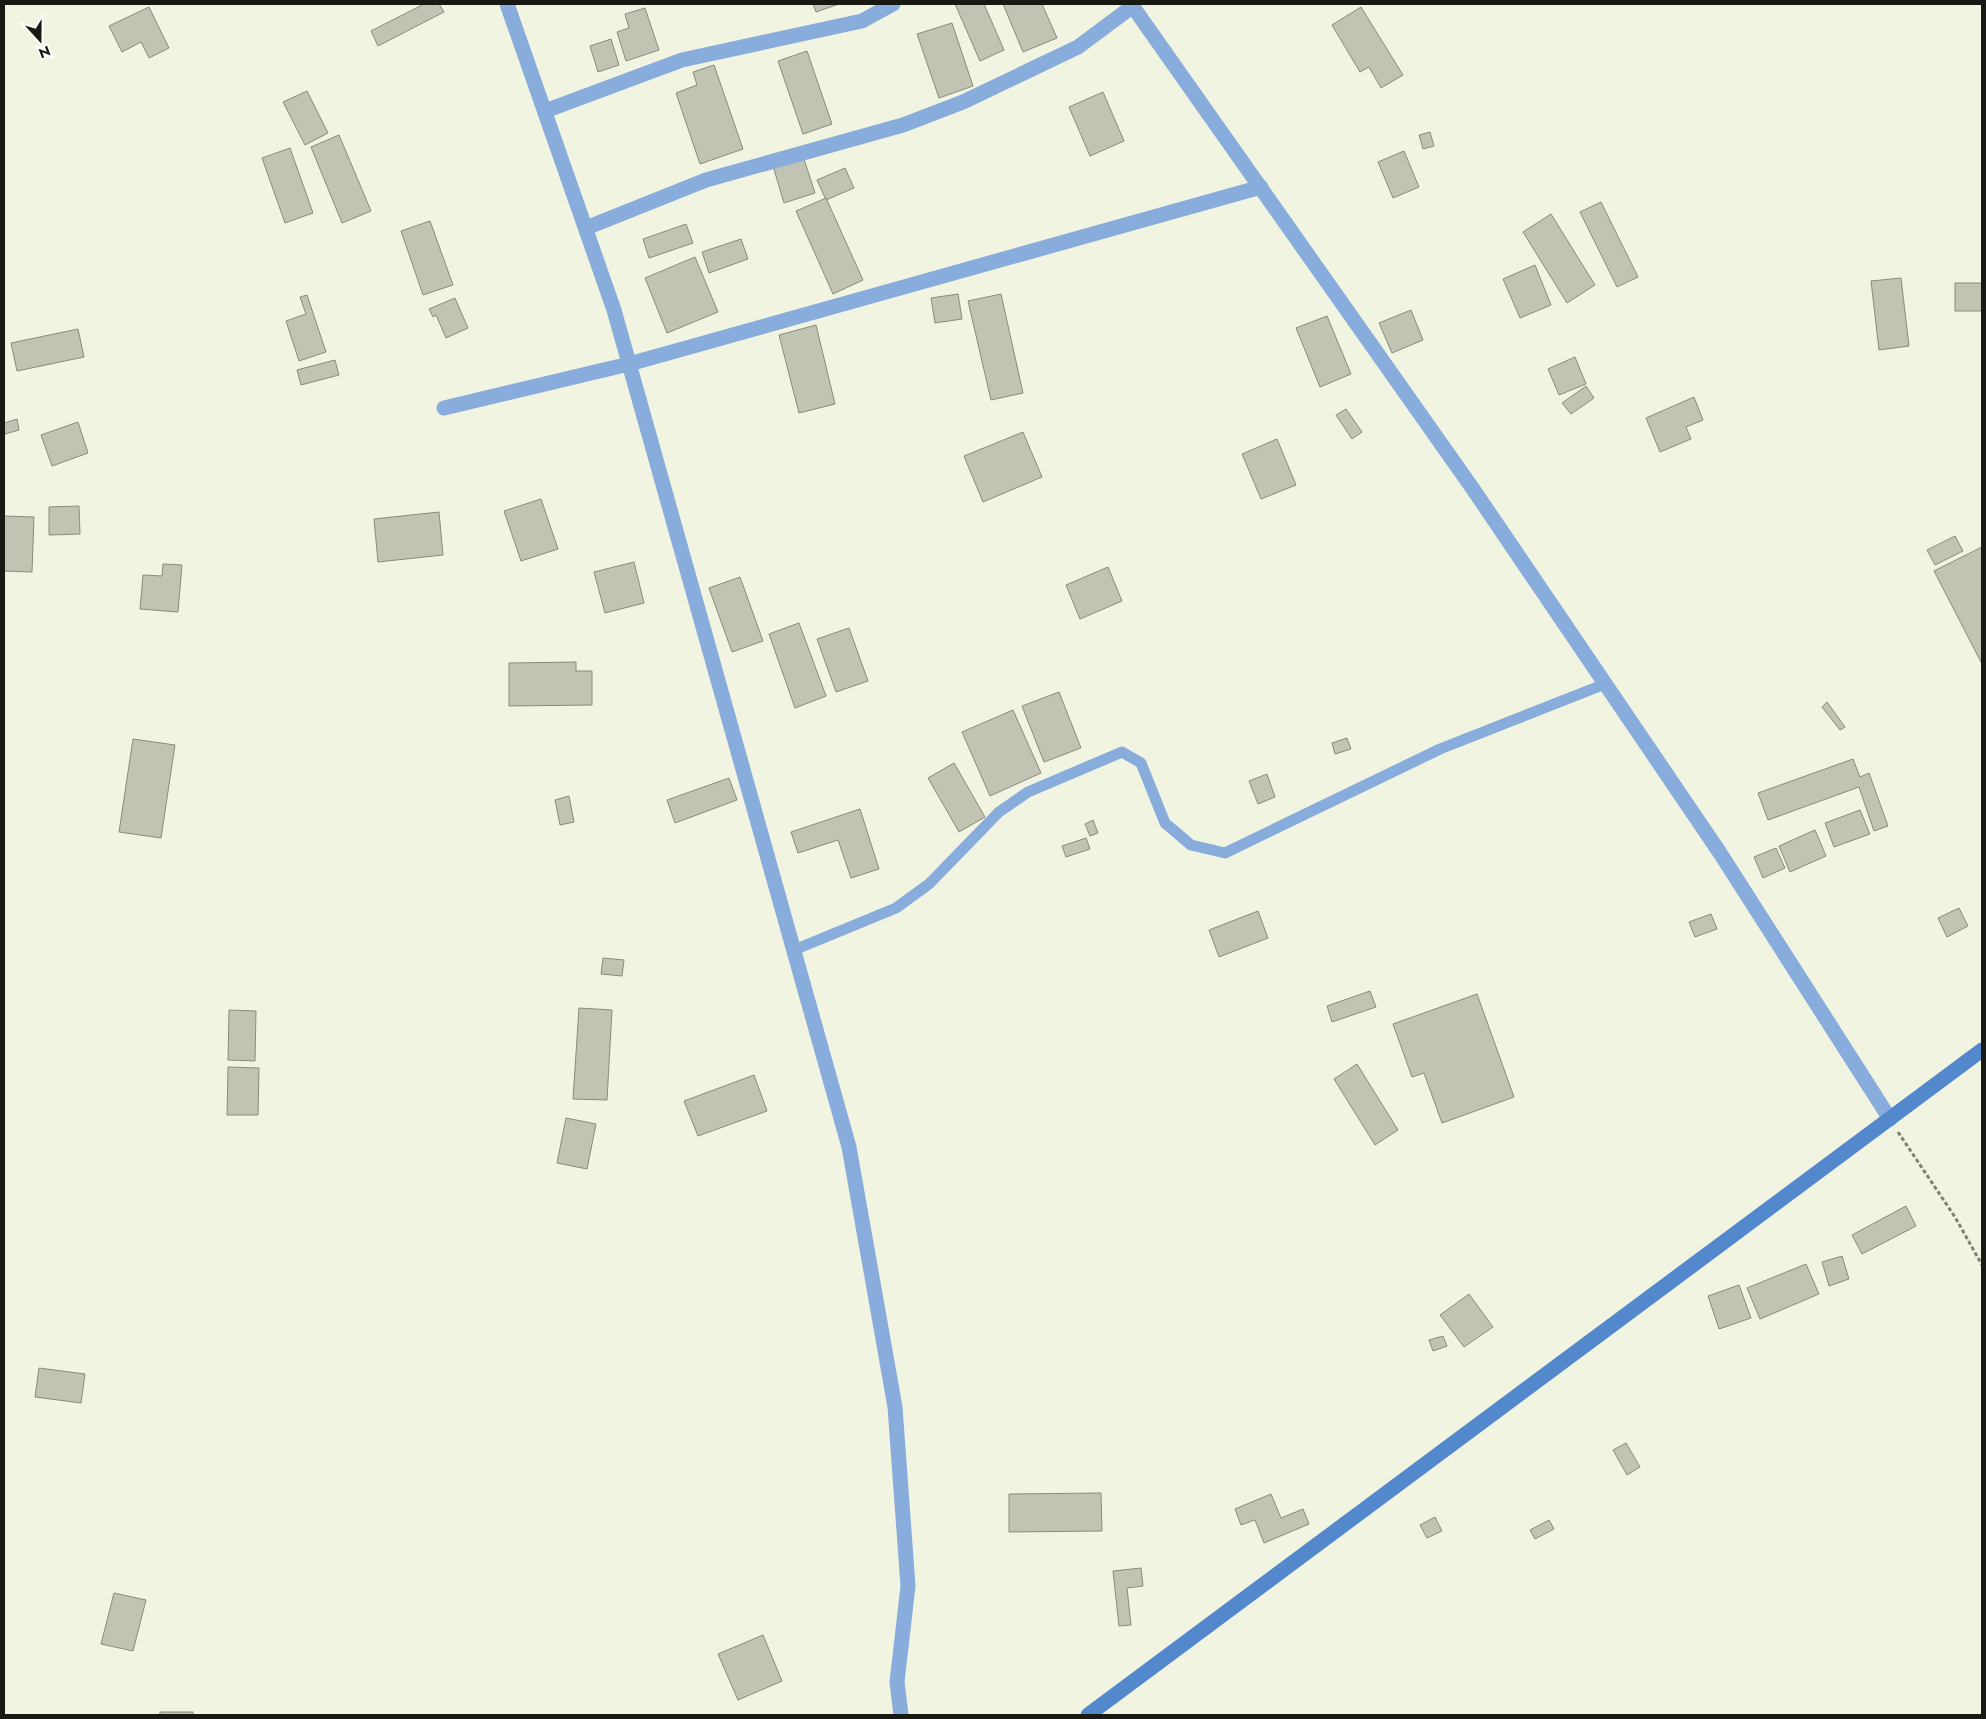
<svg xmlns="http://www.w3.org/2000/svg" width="1986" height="1719" font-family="Jost,sans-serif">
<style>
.building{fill:#c2c4b3;stroke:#898b7b}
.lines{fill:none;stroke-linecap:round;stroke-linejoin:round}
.path{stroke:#808176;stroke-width:3;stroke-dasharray:4 2.5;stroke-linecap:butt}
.lane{stroke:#88acdb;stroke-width:11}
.street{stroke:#88acdb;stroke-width:15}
.secondary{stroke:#5388cd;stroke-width:15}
</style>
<rect width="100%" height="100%" fill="#f2f4e2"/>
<g class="building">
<polygon points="424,4 439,4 444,12 378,46 371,31"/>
<polygon points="813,4 839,4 816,12"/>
<polygon points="955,4 984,4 1004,50 980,61"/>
<polygon points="1003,4 1042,4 1057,38 1023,52"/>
<polygon points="149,7 169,48 149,58 141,42 122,52 109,26"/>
<polygon points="1361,7 1403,75 1381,88 1369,67 1360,72 1332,25"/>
<polygon points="645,8 659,50 626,61 617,32 629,28 625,14"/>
<polygon points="952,23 973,86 939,98 917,34"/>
<polygon points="611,39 619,65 598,72 590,46"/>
<polygon points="807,51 832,124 803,134 778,61"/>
<polygon points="714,65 743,149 700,164 676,93 697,85 693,72"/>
<polygon points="307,91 328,133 305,145 283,102"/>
<polygon points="1103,92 1124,141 1090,156 1069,107"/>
<polygon points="1430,132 1434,146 1423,149 1419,135"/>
<polygon points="339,135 371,211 342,223 311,147"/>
<polygon points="290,148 313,213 285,223 262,158"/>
<polygon points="1404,151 1419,187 1393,198 1378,162"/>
<polygon points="803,156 815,193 784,203 773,166"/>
<polygon points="845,168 854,188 826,200 817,180"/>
<polygon points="826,198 863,280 833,294 796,211"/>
<polygon points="1601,202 1638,277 1617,287 1580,212"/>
<polygon points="1551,214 1595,285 1567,303 1523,232"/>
<polygon points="430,221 453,285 423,295 401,231"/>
<polygon points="686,224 693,243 649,258 643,239"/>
<polygon points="741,239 748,259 709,273 702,252"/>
<polygon points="695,257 718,312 667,333 645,278"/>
<polygon points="1535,265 1551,305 1520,318 1503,279"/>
<polygon points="1901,278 1909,346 1879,350 1871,281"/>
<rect x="1955" y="283" width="27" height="28"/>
<polygon points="958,294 962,319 935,323 931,298"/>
<polygon points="1001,294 1023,393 991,400 968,301"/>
<polygon points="307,295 326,352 299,361 286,321 306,314 300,297"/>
<polygon points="455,298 468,328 446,338 436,315 433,317 429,309"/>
<polygon points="1411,310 1423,340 1392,353 1379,323"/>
<polygon points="1327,316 1351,374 1320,387 1296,328"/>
<polygon points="816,325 835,404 799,413 779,335"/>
<polygon points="78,329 84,357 17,371 11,343"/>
<polygon points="1575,357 1586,384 1559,395 1548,369"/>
<polygon points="335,360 339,375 301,385 297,370"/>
<polygon points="1586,386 1594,398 1571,414 1562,403"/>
<polygon points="1694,397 1703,420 1686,427 1691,439 1660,452 1646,418"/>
<polygon points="1346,409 1362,432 1352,439 1336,415"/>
<polygon points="17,419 19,430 5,434 4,423"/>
<polygon points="78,422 88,453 52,466 41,435"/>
<polygon points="1023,432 1042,477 983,502 964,456"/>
<polygon points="1277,439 1296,485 1261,499 1242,454"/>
<polygon points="541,499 558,549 521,561 504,511"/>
<polygon points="79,506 80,534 49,535 49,507"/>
<polygon points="439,512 443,555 378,562 374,519"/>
<polygon points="4,516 34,517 32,572 4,571"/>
<polygon points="1955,536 1963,551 1935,565 1927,550"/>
<polygon points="1982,547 1982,664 1934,571"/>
<polygon points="634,562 644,603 605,613 594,572"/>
<polygon points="163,564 182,565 178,612 140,609 143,575 162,576"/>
<polygon points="1108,567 1122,601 1080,619 1066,585"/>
<polygon points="740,577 763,641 732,652 709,588"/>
<polygon points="799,623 826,696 795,708 769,634"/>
<polygon points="849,628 868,681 836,692 817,639"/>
<polygon points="576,662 576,671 592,671 592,705 509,706 509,663"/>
<polygon points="1059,692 1081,748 1044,762 1022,706"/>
<polygon points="1827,702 1845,727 1840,730 1822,707"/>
<polygon points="1013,710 1041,773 990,796 962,732"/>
<polygon points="1347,738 1351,749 1335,754 1332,743"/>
<polygon points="133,739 175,745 161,838 119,832"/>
<polygon points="1853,759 1860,777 1869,773 1888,826 1874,831 1859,787 1768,820 1758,793"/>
<polygon points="954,763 985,817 959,832 928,778"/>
<polygon points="1267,774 1275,797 1258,804 1249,781"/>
<polygon points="729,778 737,800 675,823 667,800"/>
<polygon points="569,796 574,822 560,825 555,800"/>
<polygon points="860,809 879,869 851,878 838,840 798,853 791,832"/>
<polygon points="1860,810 1870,834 1834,847 1825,823"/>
<polygon points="1093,820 1098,833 1090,836 1085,824"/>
<polygon points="1815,830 1826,856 1790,872 1779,846"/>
<polygon points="1086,838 1090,849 1066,857 1062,846"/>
<polygon points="1776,848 1785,868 1763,878 1754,857"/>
<polygon points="1959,908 1968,926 1947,937 1938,918"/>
<polygon points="1258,911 1268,938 1219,957 1209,930"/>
<polygon points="1711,914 1717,929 1695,937 1689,922"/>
<polygon points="603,958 624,960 622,976 601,974"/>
<polygon points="1370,991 1376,1007 1332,1022 1327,1006"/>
<polygon points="1477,994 1514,1097 1442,1123 1424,1073 1412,1077 1393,1024"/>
<polygon points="579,1008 612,1010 607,1100 573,1099"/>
<polygon points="229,1010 256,1011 255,1061 228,1060"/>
<polygon points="1357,1064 1398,1130 1375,1145 1334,1079"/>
<polygon points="228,1067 259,1068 258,1115 227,1115"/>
<polygon points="754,1075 767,1111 698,1136 684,1101"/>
<polygon points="566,1118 596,1124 587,1169 557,1163"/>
<polygon points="1906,1206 1916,1226 1862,1254 1852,1235"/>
<polygon points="1842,1256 1849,1279 1829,1286 1822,1262"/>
<polygon points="1806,1264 1819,1294 1760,1319 1747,1288"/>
<polygon points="1739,1285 1751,1318 1719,1329 1708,1296"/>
<polygon points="1469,1294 1493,1327 1464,1347 1440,1315"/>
<polygon points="1443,1336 1447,1346 1433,1351 1429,1340"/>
<polygon points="39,1368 85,1374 81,1403 35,1397"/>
<polygon points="1626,1443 1640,1467 1627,1475 1613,1450"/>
<polygon points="1101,1493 1102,1531 1009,1532 1009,1494"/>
<polygon points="1271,1494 1281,1518 1303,1509 1309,1524 1264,1543 1255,1520 1241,1525 1235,1509"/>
<polygon points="1435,1517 1442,1531 1427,1538 1420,1525"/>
<polygon points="1549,1520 1554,1529 1535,1539 1530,1530"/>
<polygon points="1141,1568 1143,1586 1127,1588 1131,1625 1119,1626 1113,1571"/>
<polygon points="114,1593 146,1600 133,1651 101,1644"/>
<polygon points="763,1635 782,1681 738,1700 718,1654"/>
<rect x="160" y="1712" width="33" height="3"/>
</g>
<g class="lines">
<polyline class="path" points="1898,1132 1955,1217 1982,1265"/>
<polyline class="lane" points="794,950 896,908 929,884 999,812 1028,792 1122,752 1141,763 1165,823 1191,845 1225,853 1440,749 1605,684"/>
<g class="street">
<polyline points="507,4 614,310 849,1147 895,1407 908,1586 897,1682 901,1715"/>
<polyline points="1131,4 1473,489 1720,853 1890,1119"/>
<polyline points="545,111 682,60 862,21 893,4"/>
<polyline points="586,228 706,180 903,125 963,102 1078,47 1133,6"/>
<polyline points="444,408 629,364 1261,187"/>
</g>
<polyline class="secondary" points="1088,1715 1982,1050"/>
</g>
<rect width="1986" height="1719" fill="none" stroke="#181913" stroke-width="10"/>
<g transform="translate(40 40) rotate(159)" stroke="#ffffff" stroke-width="4" paint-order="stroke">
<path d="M0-4L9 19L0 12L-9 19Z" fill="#181913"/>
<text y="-8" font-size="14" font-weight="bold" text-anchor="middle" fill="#181913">N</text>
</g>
</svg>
